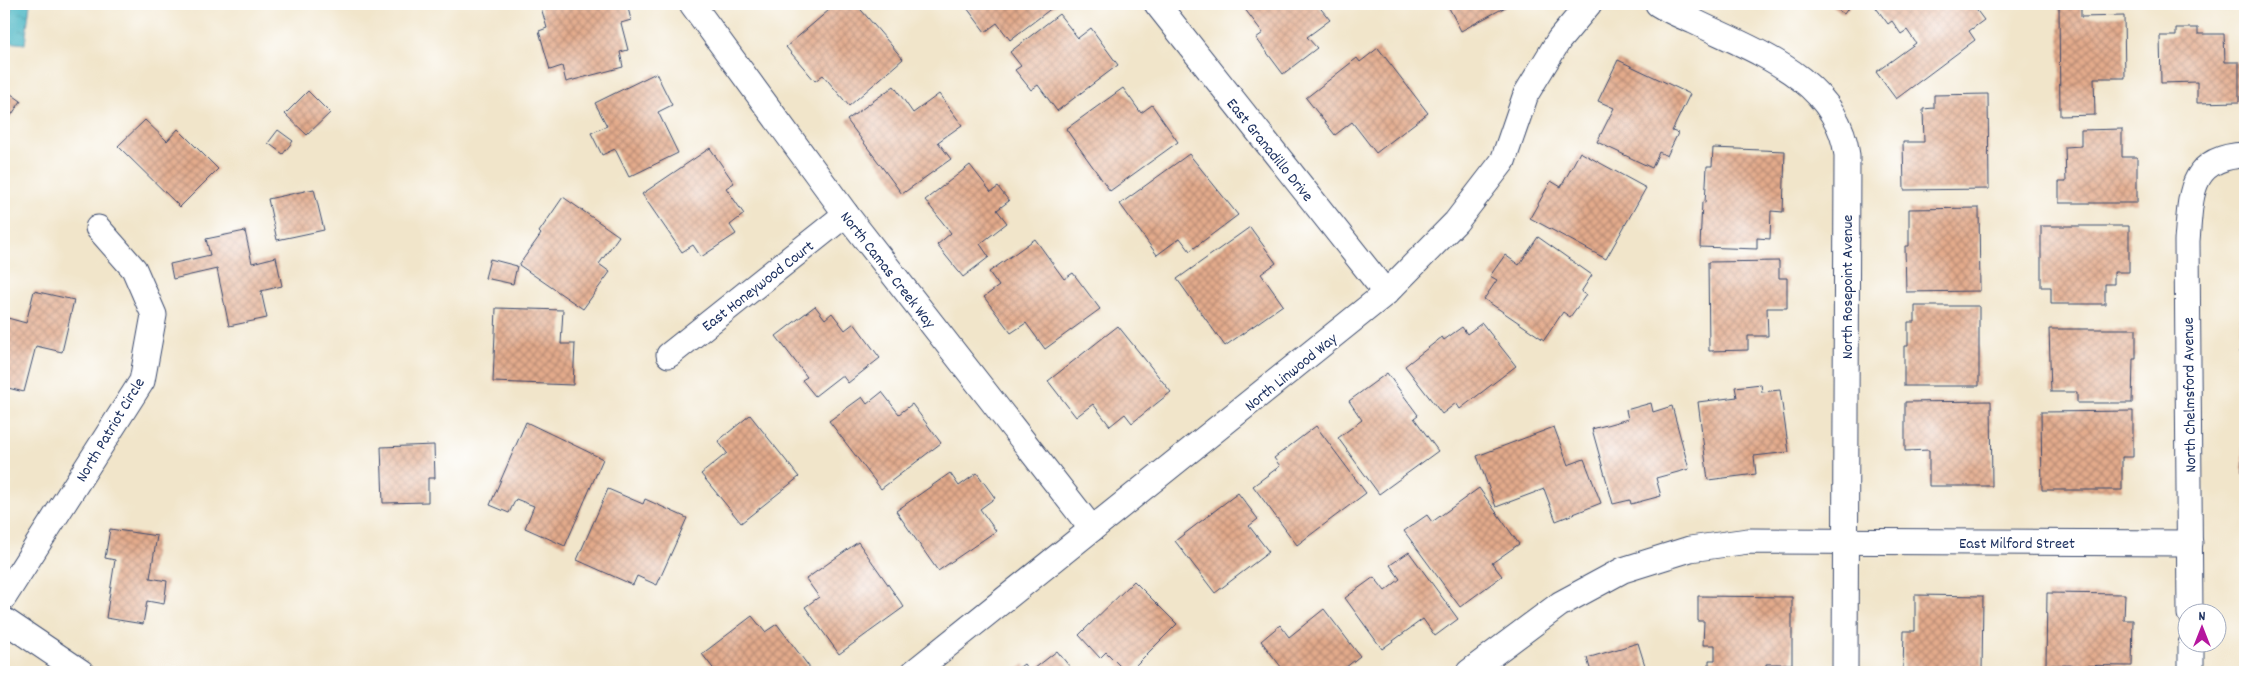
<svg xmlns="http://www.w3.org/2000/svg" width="2249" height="676" font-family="Dekko,sans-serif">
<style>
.water{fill:url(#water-ripples);stroke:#327290}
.building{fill:url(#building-cross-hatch)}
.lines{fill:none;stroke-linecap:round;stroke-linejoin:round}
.minor-casing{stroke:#3b4a6e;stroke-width:27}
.minor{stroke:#fff;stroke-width:25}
.labels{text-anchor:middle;stroke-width:4.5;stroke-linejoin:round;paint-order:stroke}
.street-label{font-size:16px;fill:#1b2f5e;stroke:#fff}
</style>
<defs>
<pattern id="water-ripples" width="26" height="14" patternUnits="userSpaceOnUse" patternTransform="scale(1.25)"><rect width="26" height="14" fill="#48b6c3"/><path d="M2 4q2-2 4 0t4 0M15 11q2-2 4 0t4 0" fill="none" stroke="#3b94a2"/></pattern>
<pattern id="building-cross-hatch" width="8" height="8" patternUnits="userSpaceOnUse" patternTransform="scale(1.25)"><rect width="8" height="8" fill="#e3aa8b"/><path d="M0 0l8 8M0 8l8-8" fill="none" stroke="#b78b75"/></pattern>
</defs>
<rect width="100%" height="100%" fill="#fff"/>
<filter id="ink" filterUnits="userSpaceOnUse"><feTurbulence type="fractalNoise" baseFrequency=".02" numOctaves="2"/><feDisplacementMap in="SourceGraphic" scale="10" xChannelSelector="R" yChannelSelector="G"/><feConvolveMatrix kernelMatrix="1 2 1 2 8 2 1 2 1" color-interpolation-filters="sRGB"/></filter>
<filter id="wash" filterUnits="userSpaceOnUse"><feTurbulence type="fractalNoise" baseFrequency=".0096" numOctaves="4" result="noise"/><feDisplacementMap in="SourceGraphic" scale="20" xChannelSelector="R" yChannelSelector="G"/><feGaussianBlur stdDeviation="1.12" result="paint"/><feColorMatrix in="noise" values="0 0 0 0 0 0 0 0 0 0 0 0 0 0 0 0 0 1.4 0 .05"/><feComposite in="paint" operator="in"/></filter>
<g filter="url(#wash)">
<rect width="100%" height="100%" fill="#f1e5ca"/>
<polygon class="water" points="12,4 30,4 25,44 7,42"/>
<g id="blocks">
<g class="building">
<polygon points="540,4 627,4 631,20 621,23 628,50 620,52 623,67 566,82 562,66 550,70 539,31 547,28"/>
<polygon points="836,4 856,4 903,59 849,106 823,75 815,81 786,47"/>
<polygon points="964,4 1057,4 1010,40 997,23 985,32"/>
<polygon points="1241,4 1317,4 1330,20 1307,37 1317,48 1283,74 1256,38 1263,33"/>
<polygon points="1447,4 1511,4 1461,31"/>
<polygon points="1829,4 1851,4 1844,14"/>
<polygon points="1877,4 1972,4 1984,20 1969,31 1975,40 1896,99 1876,72 1916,43 1907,30 1901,34 1892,21 1888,24 1874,5"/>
<polygon points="2081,4 2081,17 2124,16 2125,78 2094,78 2095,115 2060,116 2059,5"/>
<polygon points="1059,14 1078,38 1091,28 1118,65 1057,111 1038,85 1031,90 1015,70 1021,66 1010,52"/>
<polygon points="2176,28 2198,28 2198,34 2224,34 2225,62 2239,62 2239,102 2197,103 2197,82 2161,83 2160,36 2176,36"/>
<polygon points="1378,48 1428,113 1376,153 1352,122 1335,135 1306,98 1357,58 1360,62"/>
<polygon points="1618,60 1690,94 1672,131 1678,133 1667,156 1659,152 1652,168 1597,142 1614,108 1598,101"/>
<polygon points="656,73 672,105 658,112 678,153 629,177 615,149 602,155 591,133 607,126 595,103"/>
<polygon points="894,86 913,113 939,94 962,125 938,142 951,159 902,194 847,120"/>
<polygon points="1123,88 1141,113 1152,105 1178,142 1110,191 1066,129"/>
<polygon points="4,89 21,101 4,126"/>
<polygon points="308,91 330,113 307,135 285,114"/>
<polygon points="1988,94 1989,189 1904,190 1903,142 1924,142 1923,109 1934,108 1934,95"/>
<polygon points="145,120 167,141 178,129 218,169 180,207 118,146"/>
<polygon points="2122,129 2122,157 2137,157 2137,203 2059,203 2059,182 2066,182 2065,147 2081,146 2081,130"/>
<polygon points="278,130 293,141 283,154 268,143"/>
<polygon points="710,148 734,183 726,188 744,214 730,225 736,234 701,257 693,245 682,252 642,194"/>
<polygon points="1713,148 1785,151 1783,212 1771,211 1770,239 1757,238 1757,249 1700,247 1702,202 1705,203 1707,166 1712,166"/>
<polygon points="1580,152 1646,188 1606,259 1530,218 1551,181 1561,187"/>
<polygon points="1189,154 1238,215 1190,251 1180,238 1157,255 1120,204"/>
<polygon points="970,165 991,192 998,187 1009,201 997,210 1007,223 980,244 989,257 963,277 937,245 951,233 925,200"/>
<polygon points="314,189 324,230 277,240 268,199"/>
<polygon points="563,197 619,236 599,264 610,272 583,309 519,265 541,234 539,232"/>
<polygon points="1979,208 1980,291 1906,292 1905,246 1909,246 1909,209"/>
<polygon points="2041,226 2129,226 2129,272 2114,272 2114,284 2105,284 2105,304 2051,304 2051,287 2041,287"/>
<polygon points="1250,227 1276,263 1261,274 1283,305 1225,346 1177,279"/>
<polygon points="245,231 252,263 276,257 282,286 261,291 267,318 229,326 217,269 173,279 170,264 210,255 206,239"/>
<polygon points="1538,237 1592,275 1581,292 1586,295 1570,317 1563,312 1544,340 1484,299 1497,280 1490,276 1505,255 1519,265"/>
<polygon points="1035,239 1064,279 1073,273 1100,309 1045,349 1026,323 1011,333 984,297 999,286 989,272"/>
<polygon points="490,259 517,266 513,284 485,278"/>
<polygon points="1779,261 1779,278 1787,278 1787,308 1767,308 1768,336 1748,336 1748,350 1709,351 1708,262"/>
<polygon points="34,291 74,300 62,352 36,346 24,392 4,387 4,317 26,323"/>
<polygon points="815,306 825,319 832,313 845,330 854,323 880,358 848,383 842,375 815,396 802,380 807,377 776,336"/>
<polygon points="1915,306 1979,306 1979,386 1904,386 1904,346 1908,346 1908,322 1915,322"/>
<polygon points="496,308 563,310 561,344 575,344 573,385 493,382"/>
<rect x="2240" y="317" width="5" height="35"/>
<polygon points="1482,323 1516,366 1460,409 1456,403 1442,414 1405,366 1442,337 1444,340 1462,327 1467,334"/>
<polygon points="1118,326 1171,392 1132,423 1125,414 1110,426 1093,404 1076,417 1048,381"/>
<polygon points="2049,329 2136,329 2136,359 2133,359 2132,403 2077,403 2077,392 2051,392"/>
<polygon points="1387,373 1418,415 1414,418 1438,451 1379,494 1338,438 1362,420 1349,401"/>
<polygon points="1761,384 1762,392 1780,390 1789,452 1754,456 1756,474 1708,480 1698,402 1737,397 1735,387"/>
<polygon points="882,392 899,414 912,404 941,443 881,489 829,421 862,397 867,404"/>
<polygon points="1991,401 1992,486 1929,486 1929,450 1905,451 1905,402"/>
<polygon points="1651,403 1653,412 1672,406 1689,469 1656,478 1661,496 1631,504 1630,500 1613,504 1592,429 1628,419 1626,410"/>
<polygon points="2133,411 2133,457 2122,457 2122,490 2042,490 2041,412"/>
<polygon points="750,415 799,477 741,523 701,474 727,453 718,441"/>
<polygon points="526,422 603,459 565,546 525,528 534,506 516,499 509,513 490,505"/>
<polygon points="1316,426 1366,493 1297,545 1253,486 1280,466 1274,458"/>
<polygon points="1554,427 1568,465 1584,459 1601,503 1556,521 1544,489 1496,507 1477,456"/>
<polygon points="434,445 435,478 428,478 428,502 383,503 381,447"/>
<rect x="2242" y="445" width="3" height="30"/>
<polygon points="950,473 959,486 977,473 995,498 980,509 996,531 938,571 896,511"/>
<polygon points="1479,488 1519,544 1492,563 1502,576 1460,607 1404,531 1427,515 1432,522"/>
<polygon points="608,489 643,504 645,499 687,518 657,585 637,576 633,585 577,560"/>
<polygon points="1238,493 1258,519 1249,526 1269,552 1215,593 1175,541"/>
<polygon points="110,529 157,536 150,578 167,581 164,604 147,601 143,624 106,618 115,560 105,558"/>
<polygon points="858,542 904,607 839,654 805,607 819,597 806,579"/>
<polygon points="1409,552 1458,619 1435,636 1423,619 1382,649 1345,598 1374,577 1385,591 1400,579 1390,565"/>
<polygon points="1134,581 1177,624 1129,672 1126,672 1106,652 1100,658 1079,635"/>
<polygon points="2047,593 2125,594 2124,620 2133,620 2132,666 2046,665"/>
<polygon points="1915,595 1983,596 1982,672 1903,671 1904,631 1915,631"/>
<polygon points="1698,596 1792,597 1792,664 1766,664 1766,672 1709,672 1709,660 1715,660 1715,645 1703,645 1704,621 1698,621"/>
<polygon points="1324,609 1360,656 1340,672 1285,672 1261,641 1280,625 1289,637"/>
<polygon points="752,616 765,632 777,624 813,672 716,672 702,654"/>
<polygon points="1638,643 1647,672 1591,672 1587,658"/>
<polygon points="1057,651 1074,672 1013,672 1024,664 1030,672"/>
</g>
</g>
</g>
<g filter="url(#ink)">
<use href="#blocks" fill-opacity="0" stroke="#3b4a6e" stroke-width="1"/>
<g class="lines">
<defs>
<g id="minor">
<polyline points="692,4 846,214 1092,529"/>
<polyline points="1157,4 1386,293"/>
<path d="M 1658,4 C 1669,11 1681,16 1693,21 C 1754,51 1837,78 1847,155 L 1845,672"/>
<polyline points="669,355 846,214"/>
<polyline points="4,597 142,381 154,315 134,269 98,228"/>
<path d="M 2190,614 L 2187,241 C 2191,196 2188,157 2245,155"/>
<polyline points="4,620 81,672"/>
<polyline points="2191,644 2191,672"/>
<polyline points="914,672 1386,293 1456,222 1503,161 1526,94 1559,40 1589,4"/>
<polyline points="1469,672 1560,604 1623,570 1690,549 1748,541 2190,543"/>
</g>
</defs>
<use href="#minor" class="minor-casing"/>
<use href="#minor" class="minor"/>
</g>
</g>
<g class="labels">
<g class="street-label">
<text transform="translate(1271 149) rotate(51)" y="6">East Granadillo Drive</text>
<text transform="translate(889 269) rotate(52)" y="6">North Camas Creek Way</text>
<text transform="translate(757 285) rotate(-38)" y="6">East Honeywood Court</text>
<text transform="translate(1846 287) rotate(-90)" y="6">North Rosepoint Avenue</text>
<text transform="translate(1290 371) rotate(-39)" y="6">North Linwood Way</text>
<text transform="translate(2188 395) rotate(-91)" y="6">North Chelmsford Avenue</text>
<text transform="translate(109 429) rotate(-59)" y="6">North Patriot Circle</text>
<text x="2017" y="548">East Milford Street</text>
</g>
</g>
<rect width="2249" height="676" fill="none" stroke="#fff" stroke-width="20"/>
<g transform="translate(2202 628)"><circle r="24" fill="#ffffff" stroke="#a4acbf"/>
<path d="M0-4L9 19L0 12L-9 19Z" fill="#b5179e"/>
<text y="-8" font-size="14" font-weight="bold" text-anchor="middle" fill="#1b2f5e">N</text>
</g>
</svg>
